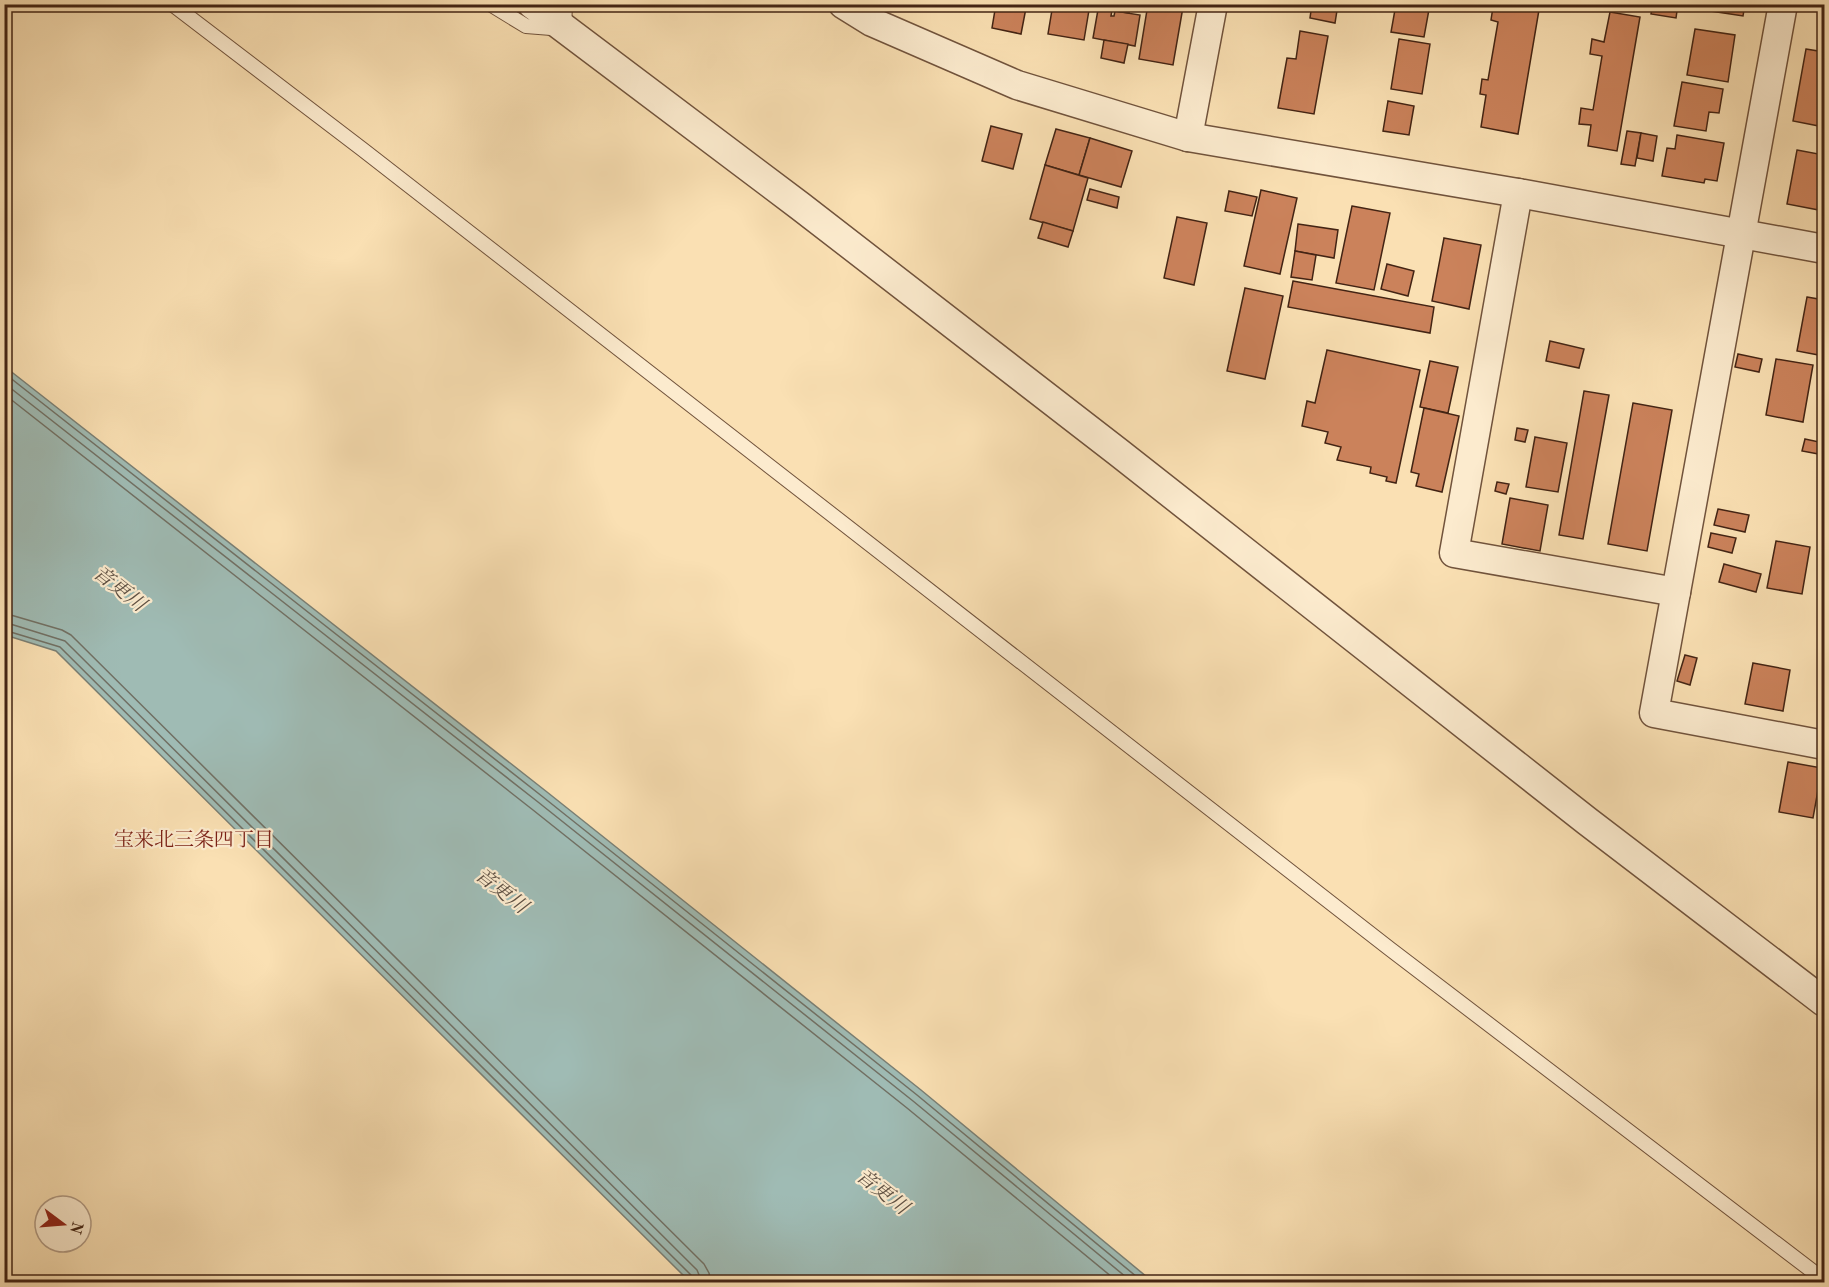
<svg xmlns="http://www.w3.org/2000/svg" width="1829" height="1287" font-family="'Old Standard TT','Noto Serif JP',serif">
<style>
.water{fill:#9fbbb4;stroke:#7a7f74;stroke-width:1.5}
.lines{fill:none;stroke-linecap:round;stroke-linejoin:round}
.shore{stroke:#717064;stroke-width:1.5}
.building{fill:#cb825b;stroke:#432414;stroke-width:1.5}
.lane-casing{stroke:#71533c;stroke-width:16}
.street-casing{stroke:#71533c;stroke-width:31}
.lane{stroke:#fcebce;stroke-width:14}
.street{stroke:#fcebce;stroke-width:28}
.labels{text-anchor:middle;stroke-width:4.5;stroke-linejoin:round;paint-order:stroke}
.water-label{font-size:20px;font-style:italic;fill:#5f5144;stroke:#fcebce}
.neighbourhood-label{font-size:20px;fill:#7a1f14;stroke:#fcebce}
</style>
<rect width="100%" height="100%" fill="#fae0b3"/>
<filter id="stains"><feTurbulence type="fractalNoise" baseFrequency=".00333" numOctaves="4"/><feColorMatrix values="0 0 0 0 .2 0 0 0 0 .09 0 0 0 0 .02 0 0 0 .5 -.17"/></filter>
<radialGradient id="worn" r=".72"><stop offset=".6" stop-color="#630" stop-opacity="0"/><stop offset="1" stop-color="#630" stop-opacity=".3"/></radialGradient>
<polygon class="water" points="4,366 547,792 921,1090 1153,1282 690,1282 56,651 5,635"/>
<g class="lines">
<g class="shore">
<polyline points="4,373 543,797 917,1095 1143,1282"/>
<polyline points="4,383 538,802 913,1101 1132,1282"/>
<polyline points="4,394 533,810 907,1108 1118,1282"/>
<polyline points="4,613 62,630 71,635 704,1264 709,1273 711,1282"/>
<polyline points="4,622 65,641 697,1270 702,1282"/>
<polyline points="4,630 60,647 692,1276 694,1282"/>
</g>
</g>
<g class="building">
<polygon points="996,4 1009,4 1026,8 1021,34 992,28"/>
<polygon points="1053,4 1090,4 1084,40 1048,34"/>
<polygon points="1099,4 1113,4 1111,16 1114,16 1115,11 1140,15 1135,46 1093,38"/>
<polygon points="1116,4 1131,4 1129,13 1115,11"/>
<polygon points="1148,4 1167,4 1183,7 1173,65 1139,59"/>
<polygon points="1312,4 1338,4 1335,23 1310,18"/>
<polygon points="1396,4 1430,4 1424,37 1391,32"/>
<polygon points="1501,4 1540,4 1518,134 1481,127 1486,95 1480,94 1482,79 1488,80 1498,22 1491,20 1493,7 1500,8"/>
<polygon points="1653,4 1678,4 1676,18 1651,14"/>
<polygon points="1712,4 1745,4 1743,16 1711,11"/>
<polygon points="1610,12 1640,17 1617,151 1588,146 1591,125 1579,124 1581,108 1593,110 1602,56 1590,54 1592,39 1604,42"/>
<polygon points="1695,29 1735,35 1728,82 1687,75"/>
<polygon points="1300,31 1328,36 1314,114 1278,108 1287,58 1296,59"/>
<polygon points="1399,39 1430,44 1422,94 1391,89"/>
<polygon points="1104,40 1128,44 1124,63 1101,58"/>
<polygon points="1806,49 1824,52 1824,127 1793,121"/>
<polygon points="1682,82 1723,89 1719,113 1709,112 1706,131 1674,126"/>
<polygon points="1388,101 1414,106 1409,135 1383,131"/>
<polygon points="991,126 1022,134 1013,169 982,161"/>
<polygon points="1056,129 1090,138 1079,175 1045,165"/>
<polygon points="1627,131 1641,133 1635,166 1621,164"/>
<polygon points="1641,133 1657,136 1653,161 1637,158"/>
<polygon points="1677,135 1724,143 1717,181 1705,179 1704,183 1662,176 1667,148 1675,149"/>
<polygon points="1090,138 1132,151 1121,187 1079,175"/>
<polygon points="1797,150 1824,155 1824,211 1787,204"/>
<polygon points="1045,165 1088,178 1073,231 1030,219"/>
<polygon points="1090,189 1119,197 1117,208 1087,200"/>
<polygon points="1261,190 1297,198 1280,274 1244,266"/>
<polygon points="1229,191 1257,197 1252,216 1225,211"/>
<polygon points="1352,206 1390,213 1374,290 1336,283"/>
<polygon points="1177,217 1207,223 1194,285 1164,278"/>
<polygon points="1043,222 1073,231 1068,247 1038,238"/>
<polygon points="1298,224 1338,230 1334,258 1295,251"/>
<polygon points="1444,238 1481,245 1469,309 1432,301"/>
<polygon points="1295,251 1316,255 1312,280 1291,277"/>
<polygon points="1387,264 1414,271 1408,296 1381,289"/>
<polygon points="1293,281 1434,307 1430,333 1288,307"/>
<polygon points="1245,288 1283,296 1265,379 1227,371"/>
<polygon points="1807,297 1824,300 1824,356 1797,351"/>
<polygon points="1550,341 1584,349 1579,368 1546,361"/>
<polygon points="1327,350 1420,370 1396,483 1386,481 1387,477 1370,473 1371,467 1337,460 1341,447 1325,443 1328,432 1302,426 1307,401 1315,403"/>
<polygon points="1738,354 1762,359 1759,372 1735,367"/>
<polygon points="1776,359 1813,365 1803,422 1766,415"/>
<polygon points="1430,361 1458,367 1448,413 1420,407"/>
<polygon points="1584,391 1609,395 1583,539 1559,535"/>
<polygon points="1633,403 1672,410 1647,551 1608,544"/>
<polygon points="1424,408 1459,416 1442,492 1416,486 1419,474 1411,472"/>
<polygon points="1517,428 1528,430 1525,442 1515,440"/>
<polygon points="1535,437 1567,443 1558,492 1526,487"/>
<polygon points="1805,439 1824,443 1824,455 1802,451"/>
<polygon points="1497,482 1509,484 1506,494 1495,491"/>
<polygon points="1510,498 1548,505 1540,551 1502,544"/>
<polygon points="1718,509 1749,515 1745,532 1714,525"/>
<polygon points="1711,533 1736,538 1732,553 1708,547"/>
<polygon points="1776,541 1810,547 1802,594 1767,588"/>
<polygon points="1724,564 1761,574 1756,592 1719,582"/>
<polygon points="1685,655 1697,658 1690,685 1677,681"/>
<polygon points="1753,663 1790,670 1783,711 1745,704"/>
<polygon points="1788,762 1822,768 1813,818 1779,812"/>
</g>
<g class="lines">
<defs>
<g id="lane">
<polyline points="172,4 362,149 1390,949 1824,1280"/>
<polyline points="490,4 526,26 564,29 565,4"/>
</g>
<g id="street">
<polyline points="532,4 800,206 1118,452 1587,821 1824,1002"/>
<polyline points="843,4 872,22 1017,85 1188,137 1518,193 1824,249"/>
<polyline points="1783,4 1654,713 1824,745"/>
<polyline points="1188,137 1213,4"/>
<polyline points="1518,193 1454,553 1676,592"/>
</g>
</defs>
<use href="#lane" class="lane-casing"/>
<use href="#street" class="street-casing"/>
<use href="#lane" class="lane"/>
<use href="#street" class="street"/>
</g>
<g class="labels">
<g class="water-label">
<text transform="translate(120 588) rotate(38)" y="7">音更川</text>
<text transform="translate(502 890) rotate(38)" y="7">音更川</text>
<text transform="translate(883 1191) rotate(38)" y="7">音更川</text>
</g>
<g class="neighbourhood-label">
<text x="194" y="846">宝来北三条四丁目</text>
</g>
</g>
<rect width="1829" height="1287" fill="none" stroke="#fae0b3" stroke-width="24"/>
<rect x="6" y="6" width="1817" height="1275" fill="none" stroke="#432414" stroke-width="3"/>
<rect x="12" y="12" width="1805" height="1263" fill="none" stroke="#432414" stroke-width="1.5"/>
<g transform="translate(63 1224) rotate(106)"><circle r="28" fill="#fcebce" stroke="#b29b84" stroke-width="1.5"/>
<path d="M0-4.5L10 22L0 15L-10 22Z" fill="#8f2418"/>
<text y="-9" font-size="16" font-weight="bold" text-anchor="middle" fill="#432414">N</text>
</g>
<rect width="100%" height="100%" filter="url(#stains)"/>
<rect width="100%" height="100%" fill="url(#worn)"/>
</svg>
